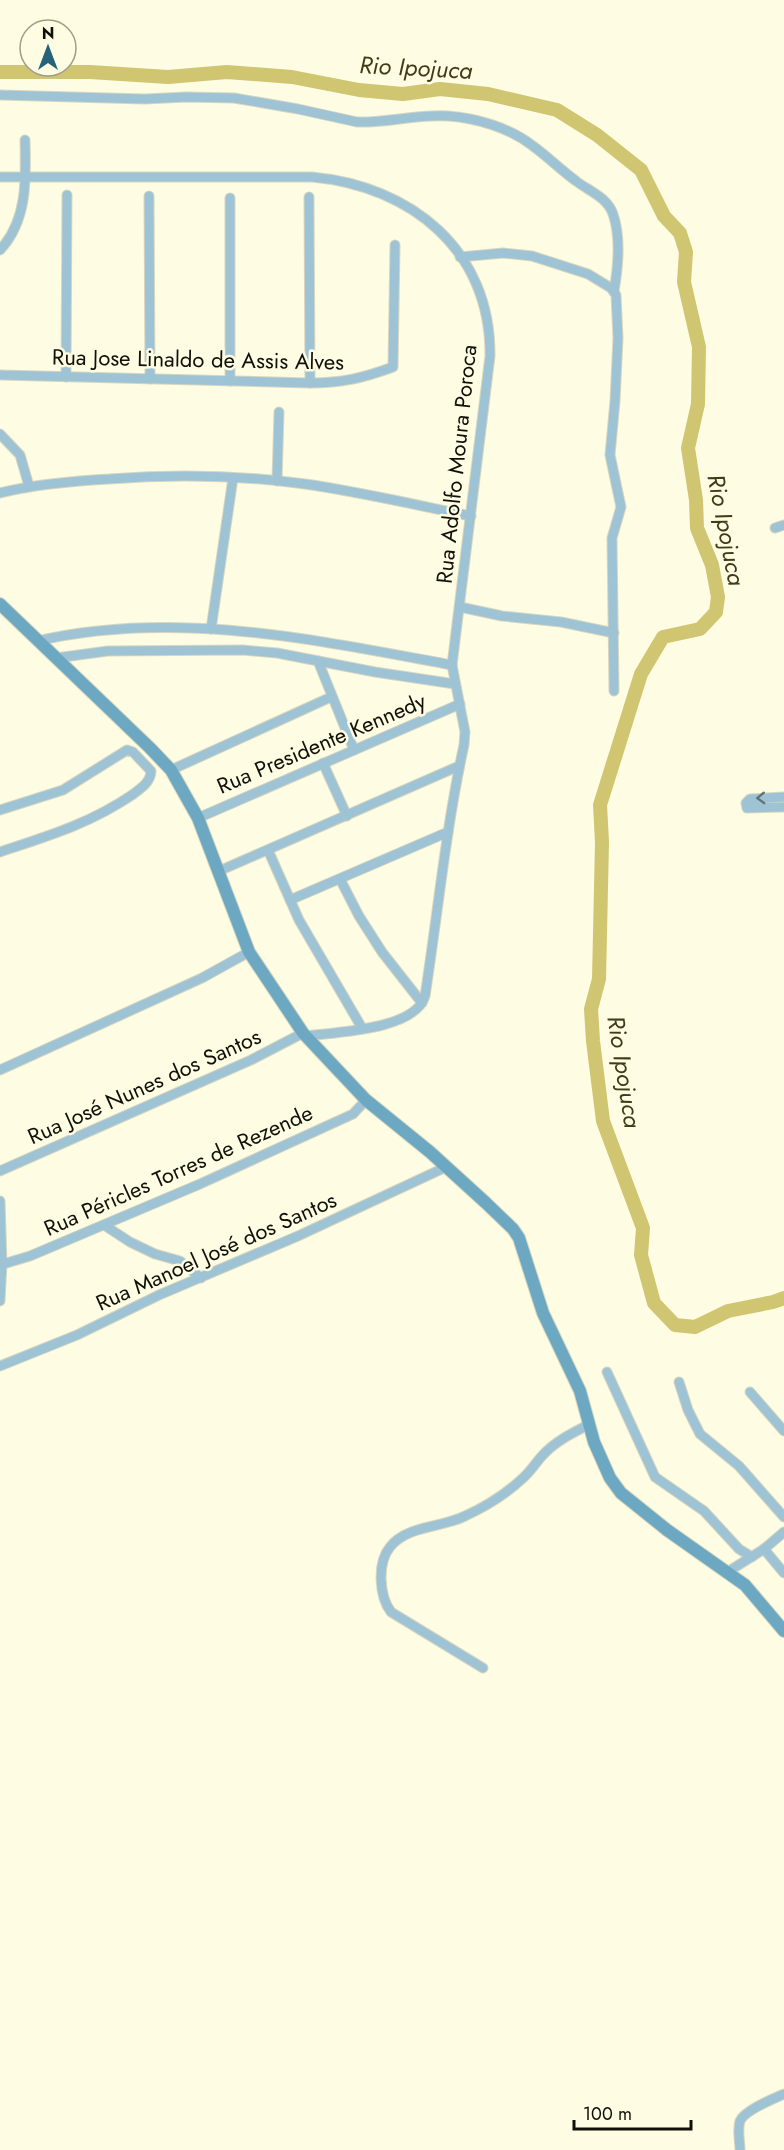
<svg xmlns="http://www.w3.org/2000/svg" width="784" height="2150" font-family="Jost,sans-serif">
<style>
.lines{fill:none;stroke-linecap:round;stroke-linejoin:round}
.river{stroke:#d0c571;stroke-width:14}
.street-casing{stroke:#d8d6c0;stroke-width:11}
.secondary-casing{stroke:#d8d6c0;stroke-width:14}
.street{stroke:#9dc3d5;stroke-width:9}
.secondary{stroke:#6ca8c1;stroke-width:12}
.oneway{stroke:#5e7279}
.labels{text-anchor:middle;stroke-width:5;stroke-linejoin:round;paint-order:stroke}
.street-label{font-size:22px;fill:#111008;stroke:#fefce3}
.water-label{font-size:24px;font-style:italic;fill:#413c18;stroke:#fefce3}
</style>
<rect width="100%" height="100%" fill="#fefce3"/>
<g class="lines">
<polyline class="river" points="0,72 90,72 168,77 227,72 292,77 359,90 403,94 440,89 488,94 557,110 597,135 641,170 664,216 680,233 686,252 684,282 699,347 698,404 688,448 696,500 697,528 712,565 718,597 716,612 700,629 663,637 641,674 600,805 602,842 599,979 591,1009 593,1041 603,1121 643,1228 641,1255 654,1303 675,1325 695,1327 728,1311 773,1302 784,1298"/>
<defs>
<g id="street">
<path d="M 0,95 L 145,99 L 186,97 L 234,98 L 298,109 L 357,122 C 387,123 417,114 448,116 C 477,118 510,128 533,146 C 548,157 561,170 576,181 C 589,191 607,197 613,214 C 621,237 618,268 614,291"/>
<path d="M 0,177 L 312,177 C 411,186 491,250 490,356 L 452,665 L 465,732 L 464,745 C 446,827 438,912 425,996 C 415,1030 336,1032 306,1036"/>
<polyline points="149,196 150,379"/>
<polyline points="309,197 310,383"/>
<polyline points="230,198 230,381"/>
<path d="M 0,250 C 28,220 26,178 25,140"/>
<polyline points="460,257 503,253 532,256 588,274 611,288 616,295 618,338 615,401 610,455 621,507 612,538 614,691"/>
<path d="M 0,375 L 310,383 C 342,383 363,378 393,367 L 395,245"/>
<polyline points="66,377 67,195"/>
<polyline points="0,434 20,455 29,486"/>
<polyline points="277,481 279,412"/>
<path d="M 0,493 C 36,484 72,481 109,479 C 174,474 240,475 305,484 C 361,492 416,505 471,516"/>
<polyline points="775,528 784,525"/>
<polyline points="460,607 502,616 561,622 614,633"/>
<polyline points="211,629 233,478"/>
<path d="M 37,641 C 175,609 316,640 452,665"/>
<polyline points="56,658 108,651 243,650 277,653 375,672 455,684"/>
<polyline points="318,661 354,750"/>
<polyline points="323,763 347,816"/>
<polyline points="171,770 331,697"/>
<polyline points="784,797 750,799 746,803 747,808 784,807"/>
<path d="M 0,810 L 63,790 L 127,750 L 133,752 L 151,771 C 151,782 140,789 132,795 C 89,824 48,836 0,852"/>
<polyline points="198,818 460,704"/>
<polyline points="268,850 299,920 362,1028"/>
<polyline points="219,871 459,766"/>
<polyline points="340,879 359,916 382,952 422,1003"/>
<polyline points="290,900 448,832"/>
<polyline points="0,1070 202,978 249,952"/>
<polyline points="0,1171 251,1060 303,1033"/>
<polyline points="0,1201 2,1264 0,1301"/>
<polyline points="104,1225 130,1242 155,1254 180,1261 201,1278"/>
<polyline points="0,1265 30,1256 200,1184 353,1114 366,1100"/>
<polyline points="0,1366 77,1335 159,1295 298,1236 446,1167"/>
<polyline points="607,1372 655,1477 704,1511 739,1549 752,1557"/>
<polyline points="679,1382 688,1410 700,1434 739,1466 784,1517"/>
<polyline points="750,1392 784,1431"/>
<polyline points="764,1549 784,1573"/>
<polyline points="729,1571 764,1549 784,1532"/>
<path d="M 483,1668 L 391,1612 C 379,1596 377,1563 390,1547 C 407,1525 442,1528 465,1516 C 485,1507 507,1493 523,1478 C 530,1472 535,1464 541,1457 C 554,1442 572,1433 590,1424"/>
<path d="M 740,2150 C 740,2141 737,2130 740,2121 C 745,2110 773,2099 784,2094"/>
</g>
<polyline id="secondary" points="0,604 150,748 171,770 198,818 249,952 303,1033 366,1100 430,1152 486,1203 513,1229 519,1238 543,1313 580,1391 594,1442 610,1478 621,1493 667,1530 745,1585 784,1631"/>
</defs>
<use href="#street" class="street-casing"/>
<use href="#secondary" class="secondary-casing"/>
<use href="#street" class="street"/>
<use href="#secondary" class="secondary"/>
</g>
<defs><path id="oneway-chevron" d="M-2-3.5L2.5 0L-2 3.5" fill="none" stroke-width="1.6" stroke-linecap="round" stroke-linejoin="round" transform="scale(1.5)"/></defs>
<use class="oneway" href="#oneway-chevron" transform="translate(761 798) rotate(178)"/>
<g class="labels">
<g class="street-label">
<text transform="translate(198 359) rotate(1)" y="8">Rua Jose Linaldo de Assis Alves</text>
<text transform="translate(456 464) rotate(-84)" y="8">Rua Adolfo Moura Poroca</text>
<text transform="translate(321 743) rotate(-23)" y="8">Rua Presidente Kennedy</text>
<text transform="translate(144 1086) rotate(-24)" y="8">Rua José Nunes dos Santos</text>
<text transform="translate(178 1170) rotate(-24)" y="8">Rua Péricles Torres de Rezende</text>
<text transform="translate(216 1251) rotate(-24)" y="8">Rua Manoel José dos Santos</text>
</g>
<g class="water-label">
<text transform="translate(416 68) rotate(3)" y="8">Rio Ipojuca</text>
<text transform="translate(726 530) rotate(79)" y="8">Rio Ipojuca</text>
<text transform="translate(624 1072) rotate(81)" y="8">Rio Ipojuca</text>
</g>
</g>
<g transform="translate(48 48)"><circle r="28" fill="#fefce3" stroke="#9f9e8b" stroke-width="1.5"/>
<path d="M0-4.5L10 22L0 15L-10 22Z" fill="#26637a"/>
<text y="-9" font-size="16" font-weight="bold" text-anchor="middle" fill="#111008">N</text>
</g>
<path d="M574 2120v9h117v-9" fill="none" stroke="#111008" stroke-width="3"/>
<text x="583" y="2120" font-size="18" fill="#111008" stroke="#fefce3" stroke-width="4.5" paint-order="stroke">100 m</text>
</svg>
